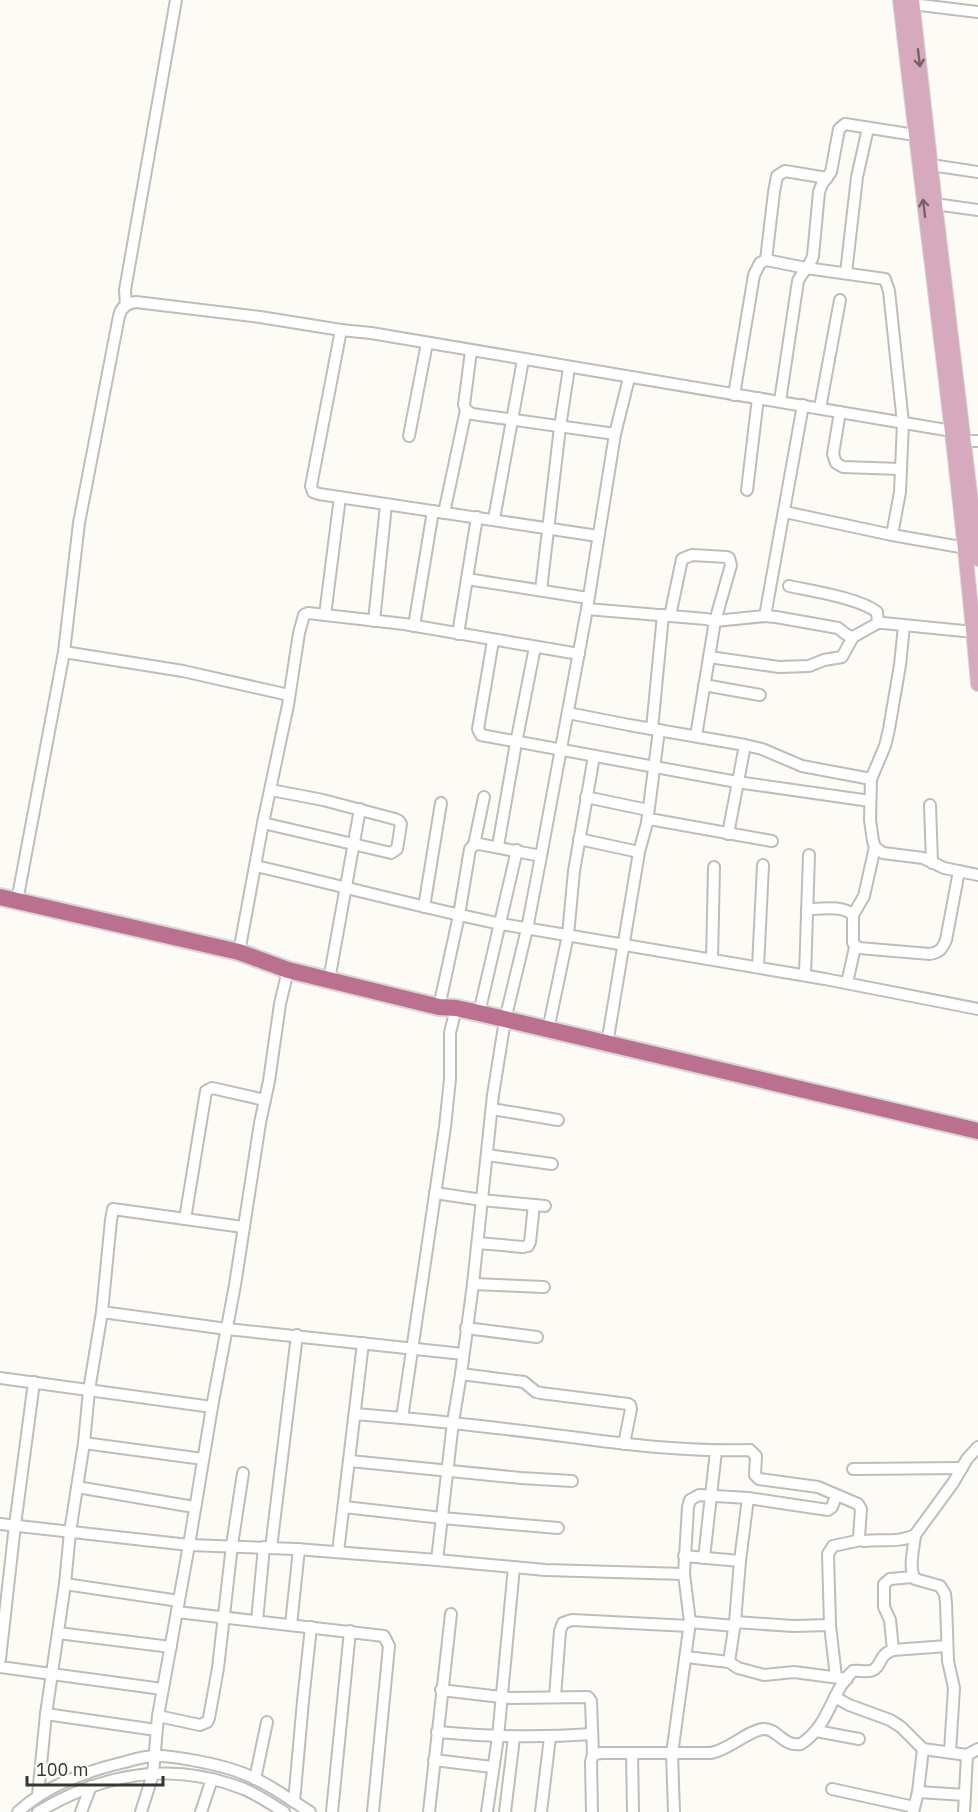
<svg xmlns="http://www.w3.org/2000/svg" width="978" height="1812" font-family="'IBM Plex Sans',sans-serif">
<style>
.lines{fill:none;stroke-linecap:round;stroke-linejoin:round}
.minor-casing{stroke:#bebdb9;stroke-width:14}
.major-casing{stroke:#d7d7d6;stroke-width:16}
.highway-casing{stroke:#d7d7d6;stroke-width:20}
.minor{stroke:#fff;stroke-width:10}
.major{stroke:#d6a9bc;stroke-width:14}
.highway{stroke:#bb7090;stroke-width:16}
.oneway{stroke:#75636a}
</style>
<rect width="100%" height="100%" fill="#fcfbf6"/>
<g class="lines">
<defs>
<g id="minor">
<polyline points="912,4 978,12"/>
<polyline points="931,165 978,172"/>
<polyline points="935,204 978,210"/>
<polyline points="766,260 774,192 777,176 785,171 827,178"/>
<polyline points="846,273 857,177 868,128"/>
<polyline points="126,305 125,290 176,0"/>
<polyline points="341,330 311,486 313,492 319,494 598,536"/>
<polyline points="471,351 464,405 466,410 472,414 615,434"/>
<polyline points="734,395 754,275 760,263 766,260 806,268 885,279 889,291 903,423 900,492 892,535"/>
<path d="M 780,401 L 798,281 C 802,272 810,266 813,256 L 819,192 L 822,184 L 831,172 L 839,129 L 845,124 L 915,135"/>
<polyline points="820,408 840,300"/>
<polyline points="840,412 833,454 836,463 843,467 900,469"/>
<polyline points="409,436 427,343"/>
<polyline points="963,441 978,441"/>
<polyline points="747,490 758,398"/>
<polyline points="785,512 892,535 966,548"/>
<polyline points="444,513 466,410"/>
<polyline points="494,519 523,360"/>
<polyline points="467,579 588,598"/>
<path d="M 789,586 C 812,591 859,598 877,612 L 878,623"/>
<polyline points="541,590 560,427 569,368"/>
<polyline points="587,609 706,619 715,621 696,736"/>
<polyline points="325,615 340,497"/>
<polyline points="670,616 682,559 692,555 727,557 729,558 731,565 715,621 765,616 776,617 838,628 847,635 853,637 878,623 883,623 974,632"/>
<polyline points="765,616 803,405"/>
<polyline points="374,621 386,505"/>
<polyline points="414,626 433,511"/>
<polyline points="904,626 900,665 889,729 885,746 871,779 870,820 873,841 875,847 883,853 923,858 944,868 978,875"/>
<polyline points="458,634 477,517"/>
<polyline points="493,641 478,729 481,735 737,782 870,801"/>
<polyline points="64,652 183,671 289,695"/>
<polyline points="709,657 779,667 809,666 824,660 842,657 853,637"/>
<polyline points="704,685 760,695"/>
<polyline points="568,713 629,725 745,745 762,749 802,766 871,779"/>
<polyline points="652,729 663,615"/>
<polyline points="586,797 648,810"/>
<polyline points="930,805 932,863"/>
<polyline points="263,823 387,852 391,853 397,849 401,824 399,821 395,819 323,800 271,790"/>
<polyline points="647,823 659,730"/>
<polyline points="728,834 745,745"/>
<polyline points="579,839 639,852"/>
<polyline points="474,845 484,797"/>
<polyline points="498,846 516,743 535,647"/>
<path d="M 256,866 C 338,885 419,907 501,924 L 825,979 L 978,1009"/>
<path d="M 17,901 L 64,652 L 79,523 L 119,316 C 121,307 127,303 136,302 L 260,317 L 341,330 L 371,333 C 564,367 758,399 952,431"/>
<polyline points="424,907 441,803"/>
<path d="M 807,909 C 820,909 843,905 853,915 L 853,943 L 859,948 L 930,954 C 940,952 942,949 946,940 L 959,871"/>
<polyline points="853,915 864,896 875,847"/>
<polyline points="239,952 263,823 288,705 299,633 304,615 308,613 404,624 579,654"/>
<polyline points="712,959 714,867"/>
<polyline points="758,967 763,865"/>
<polyline points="805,975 809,855"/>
<polyline points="329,980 360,809"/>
<polyline points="847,983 855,947"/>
<polyline points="439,1007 459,915 470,849 474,845 479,844 541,856"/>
<polyline points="479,1013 517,850"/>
<polyline points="548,1030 568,935 574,871 594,756"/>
<polyline points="607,1044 639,852 647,823 650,820 655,820 772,841"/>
<polyline points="492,1109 558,1120"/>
<polyline points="487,1155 552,1164"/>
<polyline points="435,1193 482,1200 545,1206"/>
<polyline points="185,1219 206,1091 212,1088 265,1100"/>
<polyline points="243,1227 113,1209 111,1220 102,1312 227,1329 463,1354"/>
<polyline points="478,1243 523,1247 528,1246 530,1242 534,1205"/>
<polyline points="473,1284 544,1287"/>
<polyline points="466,1328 537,1337"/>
<polyline points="461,1374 524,1382 536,1392 541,1393 628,1404 630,1405 631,1409 624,1444"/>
<polyline points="0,1378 212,1407"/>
<polyline points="355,1414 402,1418 445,1127 450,1079 450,1033 456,1008"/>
<path d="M 402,1418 C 458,1423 515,1430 571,1437 C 631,1445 690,1452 750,1450 L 756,1456 L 755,1475 L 759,1479 L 818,1487 L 858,1504 L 861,1509 L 859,1537 L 861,1540 L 864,1541 C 881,1539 900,1543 915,1535 L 953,1483 L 967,1459 L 978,1447"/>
<polyline points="84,1443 203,1459"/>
<polyline points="350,1461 521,1478 572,1481"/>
<polyline points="853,1469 962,1468"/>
<polyline points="77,1487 194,1507"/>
<polyline points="748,1498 740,1561 735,1622 729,1662 738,1668 764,1675 794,1672 847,1679"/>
<polyline points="344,1507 442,1518 558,1528"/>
<polyline points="0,1524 189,1545 296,1549 437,1560 545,1570 684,1574"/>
<path d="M 915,1535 C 914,1548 908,1567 915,1579 L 940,1586 L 945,1594 L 946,1603 L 948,1661 L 954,1688 L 950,1752"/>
<polyline points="271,1548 297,1335"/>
<polyline points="338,1552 363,1343"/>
<polyline points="684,1556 740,1561"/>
<polyline points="704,1558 716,1451"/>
<polyline points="437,1560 453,1422 461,1374 473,1284 493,1095 505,1020 527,929 541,856 587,609 615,434 629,378"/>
<polyline points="65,1584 179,1601"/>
<polyline points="177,1612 384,1636 389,1646 373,1812"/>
<polyline points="257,1621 264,1547"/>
<polyline points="690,1622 735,1626"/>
<polyline points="735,1622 793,1626 830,1625"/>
<polyline points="291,1625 299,1549"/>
<polyline points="58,1633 171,1647"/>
<polyline points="893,1650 890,1620 884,1607 884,1584 890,1579 913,1577"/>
<polyline points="686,1657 729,1662"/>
<polyline points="0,1659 15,1525 34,1382"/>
<polyline points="0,1667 162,1689"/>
<polyline points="836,1677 830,1625 828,1554 833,1546 861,1540"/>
<polyline points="441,1690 510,1698 588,1697 591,1701 593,1754"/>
<polyline points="555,1697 560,1631 563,1623 572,1620 689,1626"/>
<polyline points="835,1697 849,1705 890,1720 901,1727 923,1749 967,1755 978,1749"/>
<polyline points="46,1714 156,1730"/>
<polyline points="158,1716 200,1725 207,1722 209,1718 218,1668 232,1545 243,1473"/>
<polyline points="816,1731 859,1739"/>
<path d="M 437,1732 C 491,1737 538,1738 592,1734"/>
<polyline points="632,1753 633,1812"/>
<polyline points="434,1760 492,1767"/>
<polyline points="255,1779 267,1722"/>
<polyline points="832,1789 914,1807"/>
<polyline points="918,1792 965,1795"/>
<polyline points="38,1795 46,1714 65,1584 70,1532 84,1443 89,1390 102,1312"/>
<polyline points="294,1802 303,1701 311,1627"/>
<path d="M 18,1812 C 47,1785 86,1771 125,1762 C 135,1759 146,1756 156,1756 C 178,1756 222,1765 242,1773 C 266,1782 288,1798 310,1812"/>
<path d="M 38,1812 C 103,1773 171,1760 244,1789 C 258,1795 271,1804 284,1812"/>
<polyline points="81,1812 91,1786"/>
<polyline points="141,1812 153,1774 158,1716 189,1545 212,1407 235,1285 260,1123 269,1081 280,1004 288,970"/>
<polyline points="201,1812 212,1779"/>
<polyline points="332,1812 350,1631"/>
<polyline points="429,1812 451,1614"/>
<polyline points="487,1812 498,1737 514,1567"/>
<polyline points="505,1812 514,1738"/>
<polyline points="541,1812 550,1737"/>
<path d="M 592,1812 L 591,1762 L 593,1754 L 602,1753 L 711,1753 C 729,1750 747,1731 763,1729 C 778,1728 782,1747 801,1744 C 831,1724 830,1692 853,1671 C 859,1670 868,1673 873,1670 C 882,1666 878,1655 893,1650 L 947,1646"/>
<polyline points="674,1812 672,1754 690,1622 684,1574 688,1507 690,1500 699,1495 748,1498 828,1510 832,1507 836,1496"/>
<polyline points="913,1812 918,1792 923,1749"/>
<polyline points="964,1812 967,1755"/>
</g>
<g id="major">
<path d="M 900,0 C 926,228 958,455 978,684"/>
<polyline points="912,0 935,204 978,559"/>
</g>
<polyline id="highway" points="0,897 239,952 288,970 439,1007 456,1008 479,1013 978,1131"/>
</defs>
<use href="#minor" class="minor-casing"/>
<use href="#major" class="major-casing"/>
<use href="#highway" class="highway-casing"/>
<use href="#minor" class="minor"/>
<use href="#major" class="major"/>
<use href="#highway" class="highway"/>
</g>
<defs><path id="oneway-shaft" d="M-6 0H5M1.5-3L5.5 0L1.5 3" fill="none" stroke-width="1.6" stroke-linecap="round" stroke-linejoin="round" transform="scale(1.5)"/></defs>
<g class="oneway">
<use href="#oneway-shaft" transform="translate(919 58) rotate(83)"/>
<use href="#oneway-shaft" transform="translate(924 208) rotate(-97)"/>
</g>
<path d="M27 1776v9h136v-9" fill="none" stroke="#353533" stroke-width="3"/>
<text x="36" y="1776" font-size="18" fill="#353533" stroke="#fcfbf6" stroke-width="4.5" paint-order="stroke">100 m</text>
</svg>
